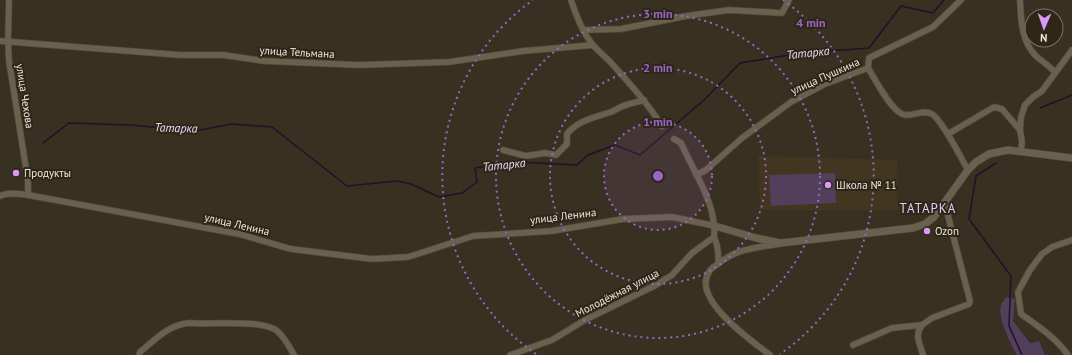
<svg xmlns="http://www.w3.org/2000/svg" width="1072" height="355" font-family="'PT Sans',sans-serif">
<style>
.built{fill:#41361f}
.green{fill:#523f5b}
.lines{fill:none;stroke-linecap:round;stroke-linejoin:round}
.stream{stroke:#250e2e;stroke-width:1.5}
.minor-casing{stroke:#544e3f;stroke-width:7}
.tertiary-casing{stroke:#544e3f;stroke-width:8}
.minor{stroke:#69604e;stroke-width:5.5}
.tertiary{stroke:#69604e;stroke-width:7}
.ring{fill:none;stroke:#9d64c8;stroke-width:2;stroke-dasharray:2 4}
.poi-dot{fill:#d99af7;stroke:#2e2616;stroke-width:1.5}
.labels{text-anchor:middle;stroke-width:4;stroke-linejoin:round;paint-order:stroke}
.street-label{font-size:11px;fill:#ebe6dc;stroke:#2e2616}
.poi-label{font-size:11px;fill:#ebe6dc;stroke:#2e2616;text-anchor:start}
.water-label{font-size:12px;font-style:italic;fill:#f1d8fe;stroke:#2e2616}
.quarter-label{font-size:13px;letter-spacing:1px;fill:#eac7fc;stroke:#2e2616}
.centre{fill:#9d64c8;stroke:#2e2616;stroke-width:2}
.ring-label{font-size:12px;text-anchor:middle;font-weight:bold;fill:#9d64c8;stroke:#2e2616;stroke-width:4;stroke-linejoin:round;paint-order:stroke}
</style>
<rect width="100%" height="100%" fill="#383020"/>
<polygon class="built" points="758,156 897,160 898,210 760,210"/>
<g class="green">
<polygon points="835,173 836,203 771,206 769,175"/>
<path d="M 1006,297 L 1015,299 L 1013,321 L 1030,343 L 1039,341 L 1045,355 L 1017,355 C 1011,345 997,317 1001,305 C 1002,302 1005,299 1006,297 Z"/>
</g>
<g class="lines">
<g class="stream">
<polyline points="1040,108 1072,95"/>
<polyline points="43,143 69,123 131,125 196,131 231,124 272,127 347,186 397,181 411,184 439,197 462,193 477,182 475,168 517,162 577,165 588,155 615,145 640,155 704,100 740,63 802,53 869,48 901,6 933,13 944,0"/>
<polyline points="996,163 976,176 969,219 1011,276 1009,326 1022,355"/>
</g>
<defs>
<g id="minor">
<polyline points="9,0 8,42 9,61 28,181 28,195"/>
<path d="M 571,0 C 576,16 582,31 592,44 C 599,52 607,58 614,66 C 631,85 648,104 662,126"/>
<path d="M 1020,0 C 1021,19 1021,41 1036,56 C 1042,61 1049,66 1055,72"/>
<polyline points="583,30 621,29 686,16 729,10 782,13 789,0"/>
<polyline points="0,41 180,55 223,55 264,61 359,65 449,62 523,51 593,45"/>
<path d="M 868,68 C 875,79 892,113 905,115 C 914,116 923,109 932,114 C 942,120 961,158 968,170"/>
<polyline points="948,134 994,107 1002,109 1020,130"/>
<path d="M 503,150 L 526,156 L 545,153 L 556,155 L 567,144 L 567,134 C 578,120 596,117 611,112 C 616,110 621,106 626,105 C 633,102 636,103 644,100"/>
<polyline points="1021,150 1022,142 1020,130 1021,117 1025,105 1033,97 1042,91 1072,50"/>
<polyline points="696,175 706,170 742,138 791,102 825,84 868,68 869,58 933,27 961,0"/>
<path d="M 0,196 C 8,192 19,194 28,195 L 239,234 L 291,249 L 372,259 L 408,257 L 473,236 L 552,231 L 623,219 L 672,217 L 715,226"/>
<path d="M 714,237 C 718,246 719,254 718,264 C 715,266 711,268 709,272 C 691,299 752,341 770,355"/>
<path d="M 718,264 C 735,249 758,247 779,244"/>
<path d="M 922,325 C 914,335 920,344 923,355"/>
<polyline points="853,345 892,328 922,325 932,318 969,304 970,301 945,204"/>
<path d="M 139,355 L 140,352 C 155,340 169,324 190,323 C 213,325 257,319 276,330 C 284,336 289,346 294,355"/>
<path d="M 510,355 L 552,340 L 585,320 L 656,285 L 672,275 L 692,253 L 714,237 C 717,204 694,173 681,143 L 674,139"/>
<path d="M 1068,355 C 1056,338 1038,326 1021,314 L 1018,292 L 1030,270 L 1042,254 L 1052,247 L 1072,240"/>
</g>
<polyline id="tertiary" points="715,226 756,238 781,243 913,228 925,224 934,217 968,170 976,162 989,154 1008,150 1072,158"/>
</defs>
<use href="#minor" class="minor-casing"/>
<use href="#tertiary" class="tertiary-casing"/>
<use href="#minor" class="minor"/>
<use href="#tertiary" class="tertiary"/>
</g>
<circle cx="658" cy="176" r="54" fill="#9d64c8" fill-opacity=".12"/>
<g class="ring">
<circle cx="658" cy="176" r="54"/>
<circle cx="658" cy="176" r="108"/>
<circle cx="658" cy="176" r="162"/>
<path d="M536 354A216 216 0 0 1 533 0M783 0A216 216 0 0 1 780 354"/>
</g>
<g class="poi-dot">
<circle cx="16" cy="173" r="4"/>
<circle cx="828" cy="185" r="4"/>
<circle cx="927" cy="231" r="4"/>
</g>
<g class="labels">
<g class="street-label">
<text transform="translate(297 52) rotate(3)" y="4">улица Тельмана</text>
<text transform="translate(825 76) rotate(-24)" y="4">улица Пушкина</text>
<text transform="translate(25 96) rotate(81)" y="4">улица Чехова</text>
<text transform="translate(563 216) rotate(-7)" y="4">улица Ленина</text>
<text transform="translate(237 224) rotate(13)" y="4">улица Ленина</text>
<text transform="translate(617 293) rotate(-27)" y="4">Молодёжная улица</text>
</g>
<g class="poi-label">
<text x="24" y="177">Продукты</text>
<text x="836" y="189">Школа № 11</text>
<text x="935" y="235">Ozon</text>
</g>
<g class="water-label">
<text transform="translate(808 53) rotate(-6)" y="4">Татарка</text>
<text transform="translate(176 128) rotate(2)" y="4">Татарка</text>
<text transform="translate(504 165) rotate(-6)" y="4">Татарка</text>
</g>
<g class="quarter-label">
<text x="928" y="213">ТАТАРКА</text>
</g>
</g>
<circle cx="658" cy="176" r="6" class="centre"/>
<g class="ring-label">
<text x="658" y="18">3 min</text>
<text x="811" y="27">4 min</text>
<text x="658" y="72">2 min</text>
<text x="658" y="126">1 min</text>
</g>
<g transform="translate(1044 28) rotate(182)"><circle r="19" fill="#2e2616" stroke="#7a7365"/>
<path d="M0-3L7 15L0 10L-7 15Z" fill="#d99af7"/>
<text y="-6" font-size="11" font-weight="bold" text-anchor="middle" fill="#ebe6dc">N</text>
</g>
</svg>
